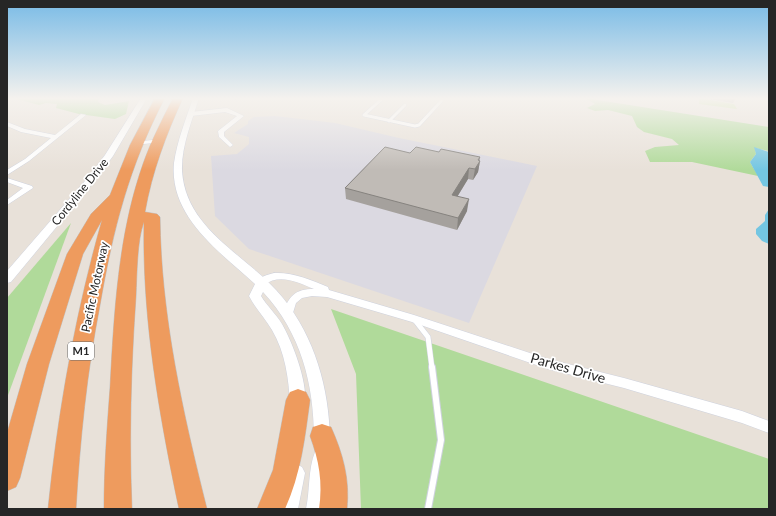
<svg xmlns="http://www.w3.org/2000/svg" width="776" height="516" font-family="Lato,sans-serif">
<style>
.industrial{fill:#dbd9e1}
.green{fill:#b0da9a}
.pitch{fill:#c2e196}
.water{fill:#74c6e2}
.lines{fill:none;stroke-linecap:round;stroke-linejoin:round}
.service-far2-casing{stroke:#ced2de;stroke-width:4}
.service-far1-casing{stroke:#ced2de;stroke-width:6}
.service-casing{stroke:#ced2de;stroke-width:8}
.minor-casing{stroke:#ced2de;stroke-width:1}
.tertiary-casing{stroke:#ced2de;stroke-width:1}
.motorway-casing{stroke:#c2c2c2;stroke-width:1}
.service-far2{stroke:#fff;stroke-width:3}
.service-far1{stroke:#fff;stroke-width:5}
.service{stroke:#fff;stroke-width:6}
.minor{fill:#fff;fill-rule:evenodd}
.tertiary{fill:#fff;fill-rule:evenodd}
.motorway{fill:#ee9b5e;fill-rule:evenodd}
.wall{fill:#a5a19d}
.shaded-wall{fill:#86837f}
.building{fill:#c0bbb6;stroke:#86837f}
.labels{text-anchor:middle;stroke-width:3.5;stroke-linejoin:round;paint-order:stroke}
.shield{fill:#fff;stroke:#676767;stroke-width:1}
.shield-label{font-size:11px;font-weight:bold;fill:#262626}
.street-label{font-size:12px;fill:#262626;stroke:#fff}
.near-street-label{font-size:14px;fill:#262626;stroke:#fff}
</style>
<rect width="100%" height="100%" fill="#e8e1d9"/>
<polygon class="industrial" points="275,116 335,123 399,138 537,166 469,323 249,249 215,216 211,156 237,154 249,144 249,137 234,133 248,124 248,121 254,117"/>
<g class="green">
<polygon points="13,98 99,98 98,102 105,105 129,101 126,114 115,119 79,114 56,108 57,104 46,103 39,105"/>
<polygon points="585,98 769,127 769,151 755,148 756,154 750,162 758,176 692,162 650,162 645,151 655,147 679,145 672,139 644,132 637,127 632,116 608,110 595,111 587,108 595,104"/>
<polygon points="71,223 7,398 7,298"/>
<polygon points="331,309 769,459 769,509 361,509 356,374"/>
</g>
<polygon class="pitch" points="699,98 734,104 737,109 699,104"/>
<g class="water">
<polygon points="754,147 769,152 769,187 763,186 750,162 756,154"/>
<polygon points="769,209 769,244 762,241 756,234 756,229 765,221 765,215"/>
</g>
<g class="lines">
<defs>
<g id="service-far2">
<polyline points="383,98 364,115 415,126 419,125 444,98"/>
<polyline points="389,121 405,105"/>
<polyline points="139,143 157,141"/>
</g>
<polyline id="service-far1" points="414,319 428,337 432,368"/>
<polyline id="service" points="428,509 441,440 432,367"/>
<g id="minor">
<polygon points="236,98 244,98 236,100"/>
<polygon points="227,108 244,116 224,132 224,136 233,145 230,147 219,137 218,131 237,116 225,112 191,116 188,114 191,112"/>
<polygon points="81,114 86,115 29,161 7,175 7,170 25,159 51,138 21,132 7,126 7,122 25,129 55,135"/>
<polygon points="7,178 32,186 33,188 7,205 7,200 23,188 7,182"/>
<path d="M 274,273 C 293,272 311,280 328,287 L 329,290 L 414,315 L 548,359 L 624,378 L 742,411 L 769,421 L 769,433 L 742,423 L 624,388 L 548,369 L 412,322 L 327,297 L 312,296 L 302,298 L 296,303 L 292,316 L 288,317 L 284,316 L 283,313 C 289,296 295,289 314,289 C 298,282 279,273 264,285 L 258,285 L 256,283 C 260,276 267,275 274,273 Z"/>
</g>
<g id="tertiary">
<polygon points="141,98 147,98 113,156 97,178 11,282 7,283 7,271 91,174 105,155"/>
<path d="M 193,98 L 199,98 C 192,121 181,147 182,171 C 186,232 250,256 283,298 C 315,338 329,388 330,439 L 328,445 L 322,447 L 316,445 L 314,439 C 314,384 301,333 263,292 L 261,296 C 267,306 276,314 282,324 C 292,341 312,391 303,410 L 298,412 L 293,410 L 290,405 C 289,379 285,352 272,330 C 265,318 255,308 249,296 L 255,284 C 220,252 169,217 174,163 C 177,141 186,119 193,98 Z"/>
<path d="M 321,450 L 327,452 C 333,466 327,494 324,509 L 306,509 C 310,491 308,469 315,452 Z"/>
<polygon points="296,464 302,467 305,473 298,509 280,509 290,467"/>
</g>
<g id="motorway">
<path d="M 155,98 L 165,98 C 129,166 113,230 100,305 C 87,372 80,440 76,509 L 48,509 C 58,411 75,315 102,220 L 83,254 L 49,364 L 20,478 L 16,487 L 7,491 L 7,433 L 27,364 L 67,254 L 91,214 L 110,195 L 130,145 Z"/>
<path d="M 173,98 L 183,98 C 166,135 152,172 145,212 L 157,214 L 160,217 C 161,316 183,413 207,509 L 179,509 C 159,414 142,319 144,222 C 137,240 137,275 136,296 C 131,367 129,438 132,509 L 104,509 C 104,469 107,428 110,388 C 114,313 118,235 143,164 C 151,141 162,120 173,98 Z"/>
<path d="M 298,389 L 306,392 L 310,400 C 305,437 301,474 285,509 L 257,509 L 273,470 L 286,400 L 290,392 Z"/>
<path d="M 322,424 L 331,427 C 343,454 350,479 347,509 L 319,509 C 323,483 319,460 310,436 L 313,427 Z"/>
</g>
</defs>
<use href="#service-far2" class="service-far2-casing"/>
<use href="#service-far1" class="service-far1-casing"/>
<use href="#service" class="service-casing"/>
<use href="#minor" class="minor-casing"/>
<use href="#tertiary" class="tertiary-casing"/>
<use href="#motorway" class="motorway-casing"/>
<use href="#service-far2" class="service-far2"/>
<use href="#service-far1" class="service-far1"/>
<use href="#service" class="service"/>
<use href="#minor" class="minor"/>
<use href="#tertiary" class="tertiary"/>
<use href="#motorway" class="motorway"/>
</g>
<g class="wall">
<polygon points="704,98 736,98 733,103"/>
<polygon points="410,153 480,161 478,172 473,180 468,179 457,197 467,211 457,230 346,199 345,188"/>
</g>
<g class="shaded-wall">
<polygon points="480,157 479,163 480,161 478,172 473,180 475,169 478,160"/>
<polygon points="469,168 468,179 451,207 452,195"/>
<polygon points="469,199 467,211 457,230 458,218"/>
</g>
<polygon class="building" points="385,147 410,153 416,147 439,152 441,149 480,157 478,160 480,161 475,169 469,168 452,195 469,199 458,218 345,188"/>
<linearGradient id="sky" x2="0" y2="1"><stop stop-color="#79bbe6"/><stop offset="0.58" stop-color="#f5f2ee"/><stop offset="1" stop-color="#f5f2ee" stop-opacity="0"/></linearGradient>
<rect width="776" height="170" fill="url(#sky)"/>
<g class="labels">
<rect class="shield" x="68" y="342" width="26" height="18" rx="3"/>
<g class="shield-label">
<text x="81" y="355">M1</text>
</g>
<g class="street-label">
<text transform="translate(80 192) rotate(-51)" y="4">Cordyline Drive</text>
<text transform="translate(95 287) rotate(-78)" y="4">Pacific Motorway</text>
</g>
<g class="near-street-label">
<text transform="translate(568 368) rotate(16)" y="5">Parkes Drive</text>
</g>
</g>
<rect width="776" height="516" fill="none" stroke="#262626" stroke-width="16"/>
</svg>
